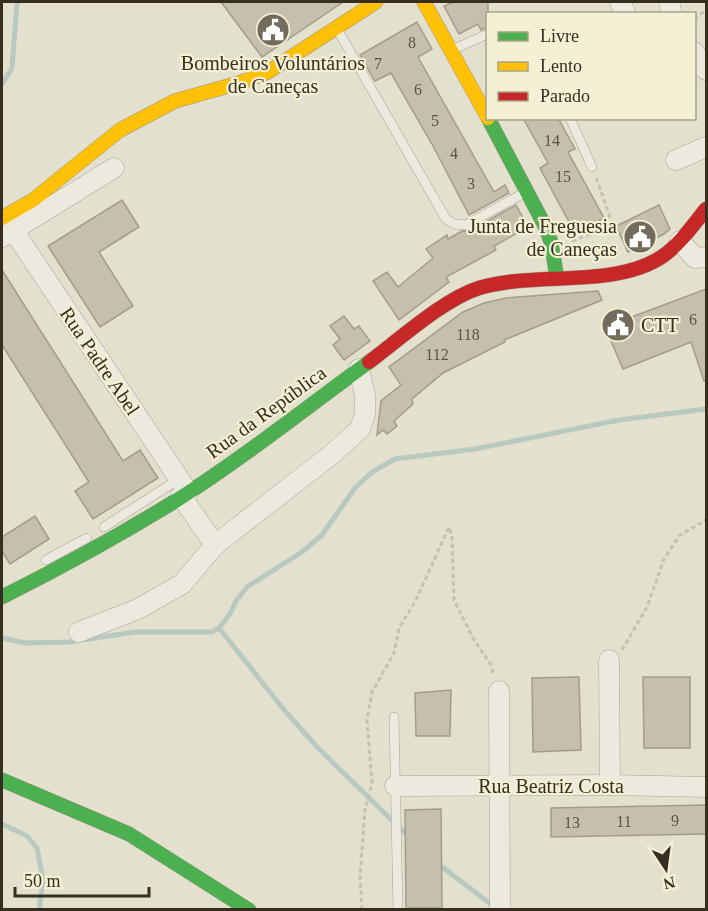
<svg xmlns="http://www.w3.org/2000/svg" width="708" height="911" font-family="'Times New Roman',serif">
<style>
.lines{fill:none;stroke-linecap:round;stroke-linejoin:round}
.stream{stroke:#b8c9c1;stroke-width:5}
.building{fill:#c7bfae;stroke:#a39c8c;stroke-width:1.5}
.lane-casing{stroke:#a8a496;stroke-width:10}
.street-casing{stroke:#a8a496;stroke-width:21}
.fast-casing{stroke:#989486;stroke-width:15}
.slow-casing{stroke:#989486;stroke-width:15}
.jam-casing{stroke:#989486;stroke-width:15}
.path{stroke:#c4c1b5;stroke-width:3;stroke-dasharray:4.5 3;stroke-linecap:butt}
.lane{stroke:#ece9de;stroke-width:9}
.street{stroke:#ece9de;stroke-width:20}
.fast{stroke:#4caf50;stroke-width:14}
.slow{stroke:#ffc107;stroke-width:14}
.jam{stroke:#c62828;stroke-width:14}
.labels{text-anchor:middle;stroke-width:4.5;stroke-linejoin:round;paint-order:stroke}
.number-label{font-size:16px;fill:#5b5243}
.poi-label{font-size:20px;fill:#372e1f;stroke:#f4f0d3}
.street-label{font-size:20px;fill:#372e1f;stroke:#f4f0d3}
</style>
<rect width="100%" height="100%" fill="#e3e0cd"/>
<g class="lines">
<g class="stream">
<polyline points="2,84 12,68 17,2"/>
<polyline points="219,628 285,711 318,748 410,838"/>
<polyline points="2,638 25,643 69,642 135,632 212,632 219,628 230,614 236,601 247,587 302,552 322,535 355,488 372,472 395,459 475,449 619,420 706,409"/>
<polyline points="2,824 27,836 37,848 43,880 39,910"/>
<polyline points="437,863 496,908"/>
</g>
</g>
<g class="building">
<polygon points="221,2 343,2 262,57"/>
<polygon points="453,2 488,2 488,27 481,30 478,24 459,34 444,6"/>
<polygon points="417,22 432,49 418,57 494,192 505,185 509,193 469,215 432,144 391,73 375,81 360,55"/>
<polygon points="523,118 558,118 575,149 568,152 604,218 575,233 540,168 548,163"/>
<polygon points="122,200 139,227 99,252 133,306 100,327 48,246"/>
<polygon points="516,205 528,227 494,246 496,250 446,277 449,282 399,320 373,281 387,272 398,287 433,258 426,249 447,235 448,239 462,231 469,231"/>
<polygon points="659,205 670,229 664,234 628,252 616,226"/>
<polygon points="2,270 123,461 140,450 158,478 93,519 75,491 89,482 2,345"/>
<polygon points="706,289 706,380 704,381 691,342 623,369 605,327"/>
<polygon points="598,291 602,300 504,340 505,342 443,373 412,399 413,404 394,421 397,426 387,434 383,430 377,435 381,401 401,385 389,367 463,312 484,303 506,298"/>
<polygon points="344,316 354,329 359,326 370,341 344,360 333,345 340,339 330,326"/>
<polygon points="35,516 49,539 10,564 2,551 2,537"/>
<polygon points="579,677 581,750 533,752 532,678"/>
<polygon points="643,677 690,677 690,748 644,748"/>
<polygon points="451,690 450,736 416,736 415,693"/>
<polygon points="706,805 706,834 551,837 551,808"/>
<polygon points="441,809 442,908 406,908 405,810"/>
</g>
<g class="lines">
<defs>
<g id="lane">
<polyline points="337,29 446,219 454,224 466,225 524,193"/>
<polyline points="454,49 488,34"/>
<polyline points="570,118 592,167"/>
<polyline points="104,527 179,479"/>
<polyline points="46,560 87,538"/>
<polyline points="394,717 398,910"/>
</g>
<g id="street">
<polyline points="620,2 626,14"/>
<polyline points="669,2 672,14"/>
<polyline points="694,52 706,70"/>
<polyline points="676,160 706,147"/>
<polyline points="13,230 188,492"/>
<polyline points="2,237 114,168"/>
<polyline points="680,241 695,258 706,257"/>
<polyline points="215,545 331,455 360,429 365,414 365,396 359,369"/>
<polyline points="79,632 138,609 182,584 215,545 181,496"/>
<polyline points="609,660 610,785"/>
<polyline points="499,691 500,910"/>
<polyline points="395,786 610,785 706,787"/>
</g>
<g id="fast">
<polyline points="488,118 545,226 551,242 557,278"/>
<path d="M 2,597 C 62,567 120,535 177,500 C 243,458 306,408 369,362"/>
<polyline points="2,780 129,834 249,910"/>
</g>
<g id="slow">
<polyline points="424,2 488,118"/>
<polyline points="2,218 33,200 120,130 175,101 239,83 268,72 376,2"/>
</g>
<path id="jam" d="M 369,362 C 400,339 444,299 479,288 C 534,271 615,289 663,256 C 680,244 693,225 706,209"/>
</defs>
<use href="#lane" class="lane-casing"/>
<use href="#street" class="street-casing"/>
<use href="#fast" class="fast-casing"/>
<use href="#slow" class="slow-casing"/>
<use href="#jam" class="jam-casing"/>
<g class="path">
<polyline points="694,19 706,10"/>
<polyline points="572,241 613,226 596,177"/>
<polyline points="622,650 647,607 664,559 680,535 706,520"/>
<polyline points="362,910 360,877 365,809 372,783 367,720 372,692 394,653 399,628 415,602 449,527 452,537 454,600 473,638 491,665 493,673"/>
</g>
<use href="#lane" class="lane"/>
<use href="#street" class="street"/>
<use href="#fast" class="fast"/>
<use href="#slow" class="slow"/>
<use href="#jam" class="jam"/>
</g>
<defs>
<symbol id="civic-disc" viewBox="-11 -11 22 22"><circle r="9.5" fill="#736c5c" stroke="#f4f0d3"/><path d="M-.6-6.5H3V-4.5H.6V-3L4-1V1h2V6H-6V1h2V-1L-.6-3ZM-1.2 2.5V6h2.4V2.5Z" fill="#fff"/></symbol>
</defs>
<g fill-rule="evenodd">
<use href="#civic-disc" x="254" y="11" width="38" height="38"/>
<use href="#civic-disc" x="621" y="218" width="38" height="38"/>
<use href="#civic-disc" x="599" y="306" width="38" height="38"/>
</g>
<g class="labels">
<g class="number-label">
<text x="412" y="48">8</text>
<text x="378" y="69">7</text>
<text x="418" y="95">6</text>
<text x="435" y="126">5</text>
<text x="552" y="146">14</text>
<text x="454" y="159">4</text>
<text x="563" y="182">15</text>
<text x="471" y="189">3</text>
<text x="693" y="325">6</text>
<text x="468" y="340">118</text>
<text x="437" y="360">112</text>
<text x="675" y="826">9</text>
<text x="624" y="827">11</text>
<text x="572" y="828">13</text>
</g>
<g class="poi-label">
<text x="273" y="70">Bombeiros Voluntários<tspan x="273" dy="23">de Caneças</tspan></text>
<text x="617" y="233" text-anchor="end">Junta de Freguesia<tspan x="617" dy="23">de Caneças</tspan></text>
<text x="641" y="332" text-anchor="start">CTT</text>
</g>
<g class="street-label">
<text transform="translate(100 361) rotate(56)" y="7">Rua Padre Abel</text>
<text transform="translate(266 412) rotate(-36)" y="7">Rua da República</text>
<text x="551" y="793">Rua Beatriz Costa</text>
</g>
</g>
<rect width="708" height="911" fill="none" stroke="#372e1f" stroke-width="6"/>
<rect x="486" y="12" width="210" height="108" fill="#f4f0d3" stroke="#a8a28b" stroke-width="1.5"/>
<rect x="498" y="32" width="30" height="9" fill="#4caf50" stroke="#a8a28b" stroke-width="1.5"/>
<text x="540" y="42" font-size="18" fill="#372e1f">Livre</text>
<rect x="498" y="62" width="30" height="9" fill="#ffc107" stroke="#a8a28b" stroke-width="1.5"/>
<text x="540" y="72" font-size="18" fill="#372e1f">Lento</text>
<rect x="498" y="92" width="30" height="9" fill="#c62828" stroke="#a8a28b" stroke-width="1.5"/>
<text x="540" y="102" font-size="18" fill="#372e1f">Parado</text>
<g transform="translate(666 869) rotate(167)" stroke="#f4f0d3" stroke-width="4.5" paint-order="stroke">
<path d="M0-4.5L10 22L0 15L-10 22Z" fill="#372e1f"/>
<text y="-9" font-size="16" font-weight="bold" text-anchor="middle" fill="#372e1f">N</text>
</g>
<path d="M15 887v9h134v-9" fill="none" stroke="#372e1f" stroke-width="3"/>
<text x="24" y="887" font-size="18" fill="#372e1f" stroke="#f4f0d3" stroke-width="4.5" paint-order="stroke">50 m</text>
</svg>
